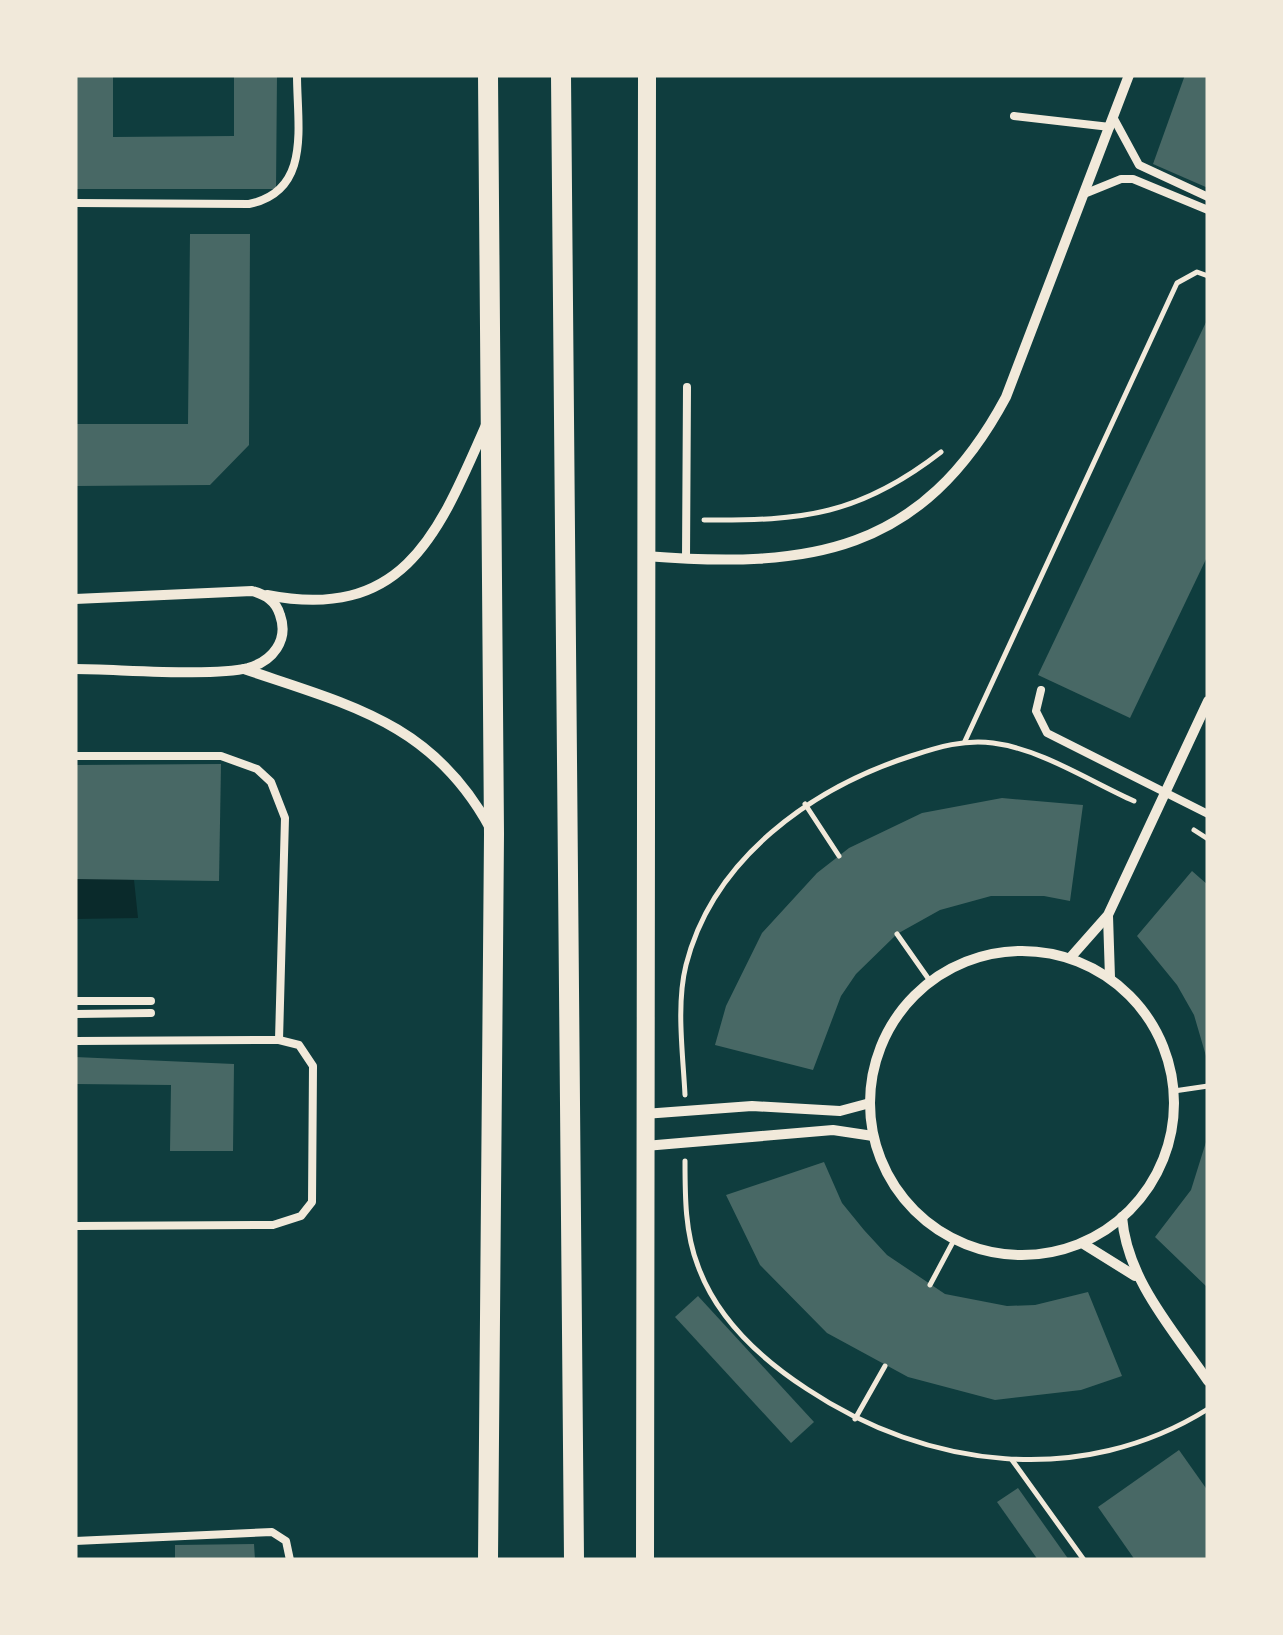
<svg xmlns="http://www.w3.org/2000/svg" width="1283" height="1635" font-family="Poppins,sans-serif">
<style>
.water{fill:#0a2a2b}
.building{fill:#486865}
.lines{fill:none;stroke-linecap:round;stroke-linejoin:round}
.path{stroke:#f1e9da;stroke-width:5}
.service{stroke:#f1e9da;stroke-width:8}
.minor{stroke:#f1e9da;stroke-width:10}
.tertiary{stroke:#f1e9da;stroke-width:18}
.secondary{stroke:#f1e9da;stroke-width:20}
</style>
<rect width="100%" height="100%" fill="#0f3d3e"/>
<polygon class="water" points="75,873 134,880 138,918 75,919"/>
<g class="building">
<polygon points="75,75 113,75 113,137 234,136 234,75 277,75 276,189 75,189"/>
<polygon points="1185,75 1208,75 1208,188 1153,164"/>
<polygon points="190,234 250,234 249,445 210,485 75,486 75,424 188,424"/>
<polygon points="1208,318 1208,555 1130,718 1038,675"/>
<polygon points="221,764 219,881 75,879 75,765"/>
<polygon points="1002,798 1083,805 1070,901 1044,896 991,896 940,910 897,934 856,974 841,996 813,1070 715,1045 726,1006 762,933 817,873 849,848 922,813"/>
<polygon points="1192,871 1208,885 1206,1056 1194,1015 1177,985 1137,936"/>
<polygon points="75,1057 234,1064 233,1151 170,1151 171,1085 75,1084"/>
<polygon points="1206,1142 1208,1143 1208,1288 1155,1237 1191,1190"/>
<polygon points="824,1162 842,1203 864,1230 887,1255 945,1294 1007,1306 1035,1305 1088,1292 1122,1376 1081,1390 995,1400 908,1377 827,1333 760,1265 726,1195"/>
<polygon points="698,1296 814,1422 791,1443 675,1317"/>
<polygon points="1179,1450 1208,1491 1208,1560 1135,1560 1098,1507"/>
<polygon points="1018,1488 1069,1560 1038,1560 997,1502"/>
<polygon points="254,1544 255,1560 175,1560 175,1545"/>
</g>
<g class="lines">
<g class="path">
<path d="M 704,520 C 803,521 860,515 941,452"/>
<polyline points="965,741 1177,283 1197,272 1208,276"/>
<polyline points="805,804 839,856"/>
<polyline points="1194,830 1208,839"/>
<polyline points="897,934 930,981"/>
<polyline points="1174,1091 1208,1086"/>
<path d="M 685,1095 C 683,1054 676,1005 686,965 C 713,858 812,788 911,756 C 938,747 965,739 993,743 C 1041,749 1091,782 1134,801"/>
<path d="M 685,1161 C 685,1196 685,1233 698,1266 C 717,1319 761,1359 807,1389 C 927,1469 1082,1488 1208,1409"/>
<polyline points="930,1285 954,1240"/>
<polyline points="855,1419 885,1366"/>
<polyline points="1012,1460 1084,1560"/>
</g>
<g class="service">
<polyline points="1014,116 1110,127"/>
<polyline points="1113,117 1139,165 1208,197"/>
<polyline points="1084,194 1121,179 1133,179 1208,210"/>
<path d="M 75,203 L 249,204 C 312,191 297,126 297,75"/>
<polyline points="686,559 687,387"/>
<polyline points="1041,690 1036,711 1047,733 1208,814"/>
<polyline points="75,756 221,756 257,769 271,782 285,818 279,1040"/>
<polyline points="75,1001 151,1001"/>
<polyline points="75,1014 151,1013"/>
<polyline points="75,1041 279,1040 299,1045 313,1066 312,1202 301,1216 273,1225 75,1226"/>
<polyline points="75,1541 272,1532 286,1541 290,1560"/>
</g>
<g class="minor">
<path d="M 645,556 C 809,569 922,554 1006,397 L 1129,75"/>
<path d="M 267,595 C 405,622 439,532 486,425"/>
<path d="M 75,599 L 252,591 C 266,595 276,601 280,615 C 289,640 273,661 248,668 C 212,677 117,669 75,669"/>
<path d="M 244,669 C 350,705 433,723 490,828"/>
<polyline points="1108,916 1110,978"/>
<circle cx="1022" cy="1103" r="152"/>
<polyline points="1070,958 1108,915 1208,701"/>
<polyline points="644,1114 752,1106 840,1111 870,1103"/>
<polyline points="645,1146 833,1130 873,1136"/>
<path d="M 1122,1217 C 1127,1280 1174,1331 1208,1381"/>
<polyline points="1082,1243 1135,1276"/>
</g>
<polyline class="tertiary" points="645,1560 647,75"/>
<g class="secondary">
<polyline points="488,75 494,834 488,1560"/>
<polyline points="561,75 574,1560"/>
</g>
</g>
<rect width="1283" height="1635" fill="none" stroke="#f1e9da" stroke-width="155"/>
</svg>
